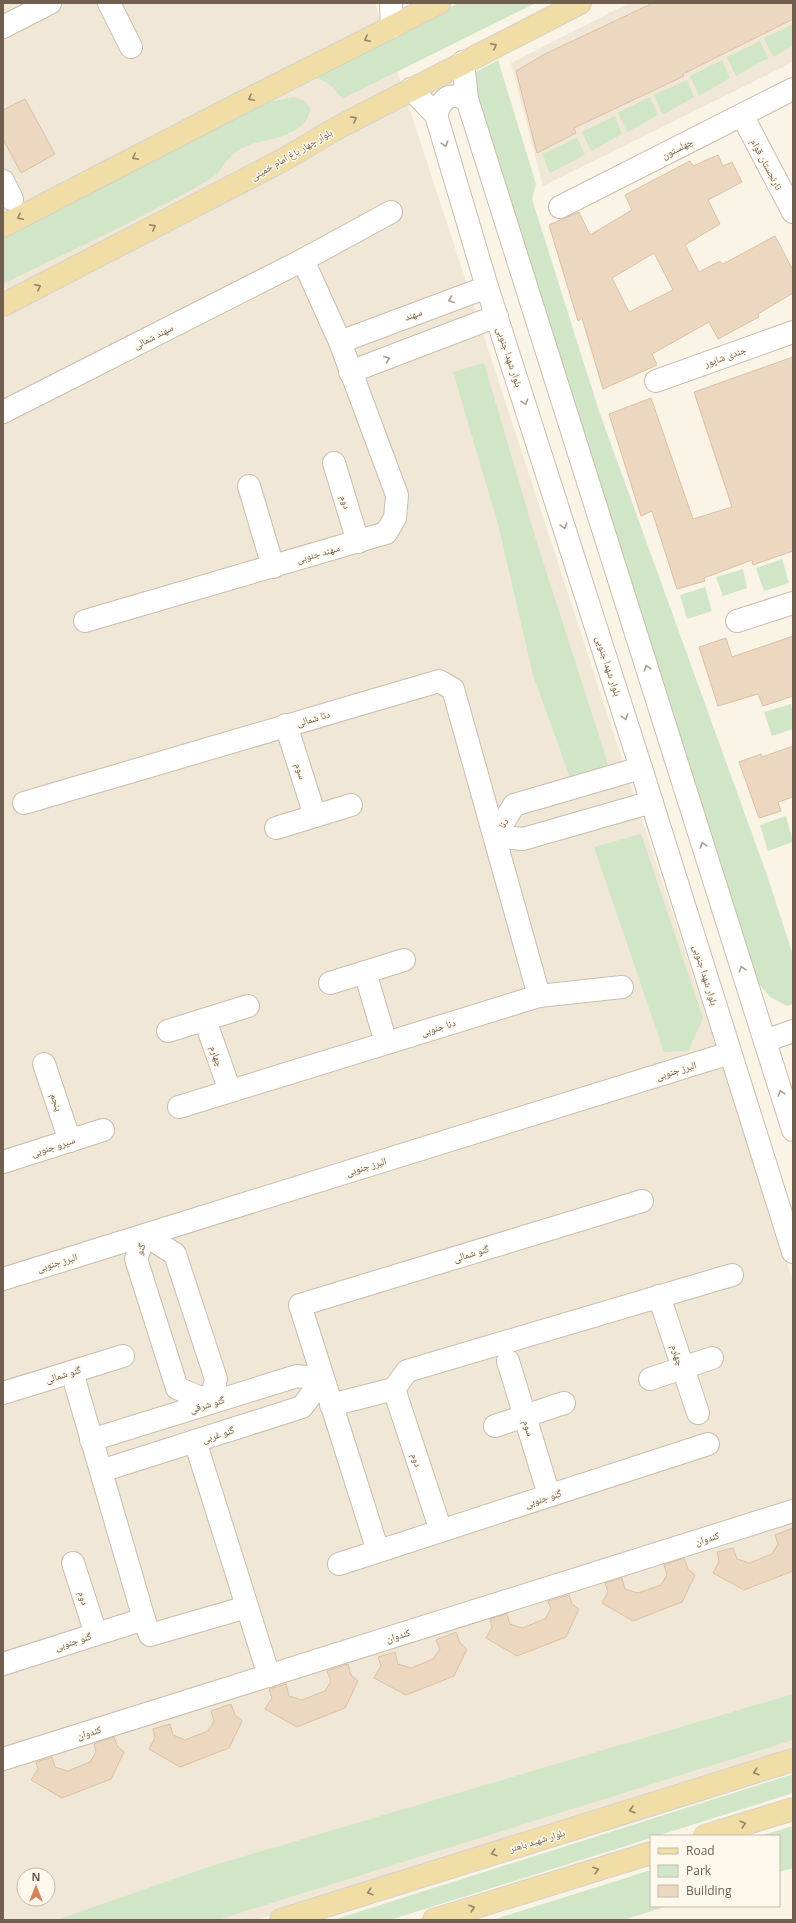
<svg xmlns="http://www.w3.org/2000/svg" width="796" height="1923" font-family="'Open Sans','Noto Naskh Arabic',sans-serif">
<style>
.residential{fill:#f0e7d6;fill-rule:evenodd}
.green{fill:#d0e6c7}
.building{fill:#ecd7c1;stroke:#ddc0a4;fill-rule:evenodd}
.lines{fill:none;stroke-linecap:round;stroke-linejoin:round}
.minor-casing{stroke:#cabdae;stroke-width:24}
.major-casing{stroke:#d7d2cd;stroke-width:24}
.minor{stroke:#fff;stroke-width:22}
.major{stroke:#f1dda6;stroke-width:22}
.oneway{stroke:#978468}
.oneway2{stroke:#a99e95}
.labels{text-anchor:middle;stroke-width:3;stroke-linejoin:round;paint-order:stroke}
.street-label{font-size:10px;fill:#705e4e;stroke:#fdf8ec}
</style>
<rect width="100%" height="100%" fill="#faf4e7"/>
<g class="residential">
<path d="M 3,3 L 375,3 L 793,1282 L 793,1752 L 256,1920 L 3,1920 ZM 24,1875 L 48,1875 L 48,1899 L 24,1899 Z"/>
<polygon points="629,3 793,3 793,62 543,186 511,63"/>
</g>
<g class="green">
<path d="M 458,3 L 536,3 L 342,99 C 334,87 327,81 314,77 Z"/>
<polygon points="793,24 793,46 773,57 764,38"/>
<polygon points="760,41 768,58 736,76 727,57"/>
<polygon points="498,60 536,184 532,199 599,411 767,875 793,955 793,1004 787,1006 770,997 758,983 475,106 472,89 476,72"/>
<polygon points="722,60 730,78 699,96 690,76"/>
<polygon points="687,80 694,97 663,115 654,95"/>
<path d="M 294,97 L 306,101 L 311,110 C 309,114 307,120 304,123 C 287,141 257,138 237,151 C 226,158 221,173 210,179 C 144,218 71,250 3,284 L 3,236 L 253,105 Z"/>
<polygon points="650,97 658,115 627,132 618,112"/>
<polygon points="615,116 622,134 591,151 582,132"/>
<polygon points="577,138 585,155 550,173 542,154"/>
<polygon points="484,363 537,543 610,770 571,780 533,675 498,524 453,372"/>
<polygon points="782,559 789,583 764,591 756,568"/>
<polygon points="743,569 747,588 723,596 716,577"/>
<polygon points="705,587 712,611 687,619 680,595"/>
<polygon points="791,704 793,714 793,729 772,736 764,712"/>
<polygon points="786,816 793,842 768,851 760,825"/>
<polygon points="641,834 703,1018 688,1051 664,1052 594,847"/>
<polygon points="793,1694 793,1740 217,1920 57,1920 208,1867"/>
<polygon points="793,1774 793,1793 657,1836 651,1836 651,1838 390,1920 333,1920"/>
<polygon points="793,1826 793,1868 779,1872 779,1836 760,1836"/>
<polygon points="651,1870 651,1906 668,1906 623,1920 492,1920"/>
</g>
<g class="building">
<polygon points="653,3 793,3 793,19 683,74 684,76 574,128 576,133 537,153 516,71 545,54"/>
<polygon points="25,99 55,154 21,173 3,139 3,110"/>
<path d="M 718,155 L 723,166 L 732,162 L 742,182 L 708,200 L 720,224 L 685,245 L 699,272 L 720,261 L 723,264 L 775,236 L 793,270 L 793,293 L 758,314 L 759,317 L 718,339 L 709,322 L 652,354 L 657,365 L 603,389 L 582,318 L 578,321 L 549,225 L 579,212 L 590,235 L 632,210 L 625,195 L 690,161 L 693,166 ZM 654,253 L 673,290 L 629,312 L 612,278 Z"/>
<polygon points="793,357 793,551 753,565 752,560 704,578 705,581 677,589 652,511 641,516 609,414 651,398 693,519 732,507 694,392"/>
<polygon points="793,636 793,696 763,706 758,694 718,706 699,647 726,638 732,657"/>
<polygon points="793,746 793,797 778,802 781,811 759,818 739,762 761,754 762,757"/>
<polygon points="793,1528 793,1571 744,1590 713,1573 719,1562 717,1552 733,1548 737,1559 749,1563 772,1554 778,1544 775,1535"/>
<polygon points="684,1558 688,1569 695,1575 682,1602 633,1621 602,1603 608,1592 605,1583 622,1578 625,1589 638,1593 661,1585 667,1575 664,1565"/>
<polygon points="569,1595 572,1604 579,1609 566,1637 517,1656 486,1638 492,1627 490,1619 507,1614 510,1624 522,1628 545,1619 551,1609 548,1601"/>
<polygon points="456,1632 460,1643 467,1649 454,1676 406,1695 374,1678 381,1666 378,1657 395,1652 398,1664 411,1668 433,1659 440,1649 436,1640"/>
<polygon points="348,1664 351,1675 358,1681 345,1708 297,1727 265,1709 272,1698 269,1689 286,1684 289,1696 302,1700 325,1691 331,1681 327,1671"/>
<polygon points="231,1704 235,1715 242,1721 229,1748 180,1767 149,1749 155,1738 153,1729 170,1724 173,1735 185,1740 208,1731 214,1721 211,1711"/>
<polygon points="114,1737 117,1746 124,1752 111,1779 62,1798 31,1780 38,1769 36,1762 52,1757 55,1767 68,1771 90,1762 96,1752 94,1744"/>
</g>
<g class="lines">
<defs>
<g id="minor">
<polyline points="109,3 131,47"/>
<polyline points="391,3 392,27"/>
<polyline points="3,27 50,3"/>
<polyline points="463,62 467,99 793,1130"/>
<polyline points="411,89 436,115 487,287 641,768 793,1252"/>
<path d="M 436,115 C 442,98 449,92 467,99"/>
<polyline points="742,115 793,212"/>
<polyline points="3,181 12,199"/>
<polyline points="560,207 793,89"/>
<polyline points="340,342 487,287"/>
<polyline points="350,372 497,316"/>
<polyline points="656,381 793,332"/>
<polyline points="3,412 303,260 391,212"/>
<polyline points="334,463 358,542"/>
<polyline points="249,486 273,567"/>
<polyline points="85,621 386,533 395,518 397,495 340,342 303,260"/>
<polyline points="737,621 793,603"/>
<polyline points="286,725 315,816"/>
<polyline points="641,768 514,805 495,836 523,839 652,802"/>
<polyline points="24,803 439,681 453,689 539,996 179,1107"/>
<polyline points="276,828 351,805"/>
<polyline points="365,972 386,1043"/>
<polyline points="330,983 404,960"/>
<polyline points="539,996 622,987"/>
<polyline points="205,1020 230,1091"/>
<polyline points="168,1031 248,1006"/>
<polyline points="765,1041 793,1031"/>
<polyline points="44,1064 70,1141"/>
<polyline points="3,1162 103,1130"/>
<polygon points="145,1235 175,1254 216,1379 211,1402 177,1388 136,1259"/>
<polyline points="3,1279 730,1053"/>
<polyline points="659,1296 698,1413"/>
<polyline points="508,1361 549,1495"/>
<polyline points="72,1372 144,1619 150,1635 247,1607"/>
<polyline points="650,1379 712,1358"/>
<polyline points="394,1389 441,1531"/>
<polyline points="3,1393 123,1356"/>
<polyline points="331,1405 394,1389 407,1371 732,1275"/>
<polyline points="495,1426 564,1403"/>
<polyline points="91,1440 297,1376 323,1379 302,1407 101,1471"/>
<polyline points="195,1441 269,1676"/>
<polyline points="378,1551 300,1305 642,1201"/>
<polyline points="73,1563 96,1634"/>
<polyline points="339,1564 708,1444"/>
<polyline points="3,1664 144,1619"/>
<polyline points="3,1759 793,1511"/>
</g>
<g id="major">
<polyline points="3,226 253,97 439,3"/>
<polyline points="3,305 283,160 337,128 580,3"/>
<polyline points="705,1836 793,1809"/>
<polyline points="281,1920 793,1760"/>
<polyline points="434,1920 651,1853"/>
</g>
</defs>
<use href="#minor" class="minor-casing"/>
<use href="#major" class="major-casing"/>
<use href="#minor" class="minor"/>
<use href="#major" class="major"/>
</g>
<defs><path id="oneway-chevron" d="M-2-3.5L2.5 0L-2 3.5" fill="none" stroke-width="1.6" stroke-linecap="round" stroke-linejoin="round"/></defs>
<g class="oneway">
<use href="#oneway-chevron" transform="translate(367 39) rotate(153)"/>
<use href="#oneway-chevron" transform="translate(494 46) rotate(-27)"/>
<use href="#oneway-chevron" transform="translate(251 98) rotate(153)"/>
<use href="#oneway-chevron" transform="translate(354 119) rotate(-28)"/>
<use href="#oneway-chevron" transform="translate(135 157) rotate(153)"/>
<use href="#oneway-chevron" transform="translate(20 217) rotate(153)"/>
<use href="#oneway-chevron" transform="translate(153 227) rotate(-27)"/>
<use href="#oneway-chevron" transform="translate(38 287) rotate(-27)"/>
<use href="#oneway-chevron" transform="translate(756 1772) rotate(163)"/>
<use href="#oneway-chevron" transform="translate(632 1810) rotate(163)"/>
<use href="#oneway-chevron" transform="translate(743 1824) rotate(-17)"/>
<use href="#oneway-chevron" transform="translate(494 1853) rotate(163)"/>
<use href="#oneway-chevron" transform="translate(596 1870) rotate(-17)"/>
<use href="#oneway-chevron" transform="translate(370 1892) rotate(163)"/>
<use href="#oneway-chevron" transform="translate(472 1908) rotate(-17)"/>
</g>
<g class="oneway2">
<use href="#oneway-chevron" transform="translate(445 144) rotate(73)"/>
<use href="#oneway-chevron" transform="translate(451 300) rotate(160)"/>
<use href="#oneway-chevron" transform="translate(387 359) rotate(-21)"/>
<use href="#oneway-chevron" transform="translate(525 402) rotate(72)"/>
<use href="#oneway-chevron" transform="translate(564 526) rotate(72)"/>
<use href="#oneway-chevron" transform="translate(647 668) rotate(-108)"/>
<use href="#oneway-chevron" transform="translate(625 717) rotate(72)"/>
<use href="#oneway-chevron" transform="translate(703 845) rotate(-108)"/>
<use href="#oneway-chevron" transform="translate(742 969) rotate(-107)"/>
<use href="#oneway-chevron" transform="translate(781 1093) rotate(-108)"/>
</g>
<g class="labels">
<g class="street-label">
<text transform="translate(677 148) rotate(-27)" y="4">چهلستون</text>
<text transform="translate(291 154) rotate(-30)" y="4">بلوار چهار باغ امام خمینی</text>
<text transform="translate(767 164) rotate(62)" y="4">نارنجستان قوام</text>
<text transform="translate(413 314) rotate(-20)" y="4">سهند</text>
<text transform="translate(153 336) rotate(-27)" y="4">سهند شمالی</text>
<text transform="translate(725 356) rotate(-20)" y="4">جندی شاپور</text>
<text transform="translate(510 357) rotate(72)" y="4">بلوار شهدا جنوبی</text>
<text transform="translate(346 502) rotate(72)" y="4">دوم</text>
<text transform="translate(318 553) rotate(-16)" y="4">سهند جنوبی</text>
<text transform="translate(609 666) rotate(72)" y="4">بلوار شهدا جنوبی</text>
<text transform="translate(313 718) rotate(-16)" y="4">دنا شمالی</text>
<text transform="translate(301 771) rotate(72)" y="4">سوم</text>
<text transform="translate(503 823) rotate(-60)" y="4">دنا</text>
<text transform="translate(706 975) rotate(73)" y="4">بلوار شهدا جنوبی</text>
<text transform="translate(438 1027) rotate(-17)" y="4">دنا جنوبی</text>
<text transform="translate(217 1056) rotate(71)" y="4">چهارم</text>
<text transform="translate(676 1070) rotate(-17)" y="4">البرز جنوبی</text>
<text transform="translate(57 1102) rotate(71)" y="4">پنجم</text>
<text transform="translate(53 1146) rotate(-18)" y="4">سیرو جنوبی</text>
<text transform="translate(366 1166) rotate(-17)" y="4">البرز جنوبی</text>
<text transform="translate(140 1249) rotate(-70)" y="4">گنو</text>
<text transform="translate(471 1253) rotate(-17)" y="4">گنو شمالی</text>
<text transform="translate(57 1262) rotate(-17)" y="4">البرز جنوبی</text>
<text transform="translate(678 1355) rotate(72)" y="4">چهارم</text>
<text transform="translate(63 1374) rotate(-17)" y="4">گنو شمالی</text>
<text transform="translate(207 1404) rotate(-17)" y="4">گنو شرقی</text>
<text transform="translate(529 1428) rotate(73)" y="4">سوم</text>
<text transform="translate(218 1434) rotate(-18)" y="4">گنو غربی</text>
<text transform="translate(417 1460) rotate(72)" y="4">دوم</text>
<text transform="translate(543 1498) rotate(-18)" y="4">گنو جنوبی</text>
<text transform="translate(707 1538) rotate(-17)" y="4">کندوان</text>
<text transform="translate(84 1598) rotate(73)" y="4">دوم</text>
<text transform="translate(398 1635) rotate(-17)" y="4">کندوان</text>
<text transform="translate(73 1641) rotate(-18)" y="4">گنو جنوبی</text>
<text transform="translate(89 1732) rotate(-17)" y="4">کندوان</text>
<text transform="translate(537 1840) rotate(-17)" y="4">بلوار شهید باهنر</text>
</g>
</g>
<rect width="796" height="1923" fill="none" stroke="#705e4e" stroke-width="8"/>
<rect x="650" y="1835" width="130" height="72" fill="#fdf8ec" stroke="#c5baad"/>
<rect x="658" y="1848" width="20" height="6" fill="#f1dda6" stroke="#c5baad"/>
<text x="686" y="1855" font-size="12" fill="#705e4e">Road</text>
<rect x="658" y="1865" width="20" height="12" fill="#d0e6c7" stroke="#c5baad"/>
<text x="686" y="1875" font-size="12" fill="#705e4e">Park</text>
<rect x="658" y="1885" width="20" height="12" fill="#ecd7c1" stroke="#c5baad"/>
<text x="686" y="1895" font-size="12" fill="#705e4e">Building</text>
<g transform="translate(36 1887)"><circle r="19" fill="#fdf8ec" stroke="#c5baad"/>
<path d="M0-3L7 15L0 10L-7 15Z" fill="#d5835a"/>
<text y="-6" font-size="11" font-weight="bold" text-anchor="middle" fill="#705e4e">N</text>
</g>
</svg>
